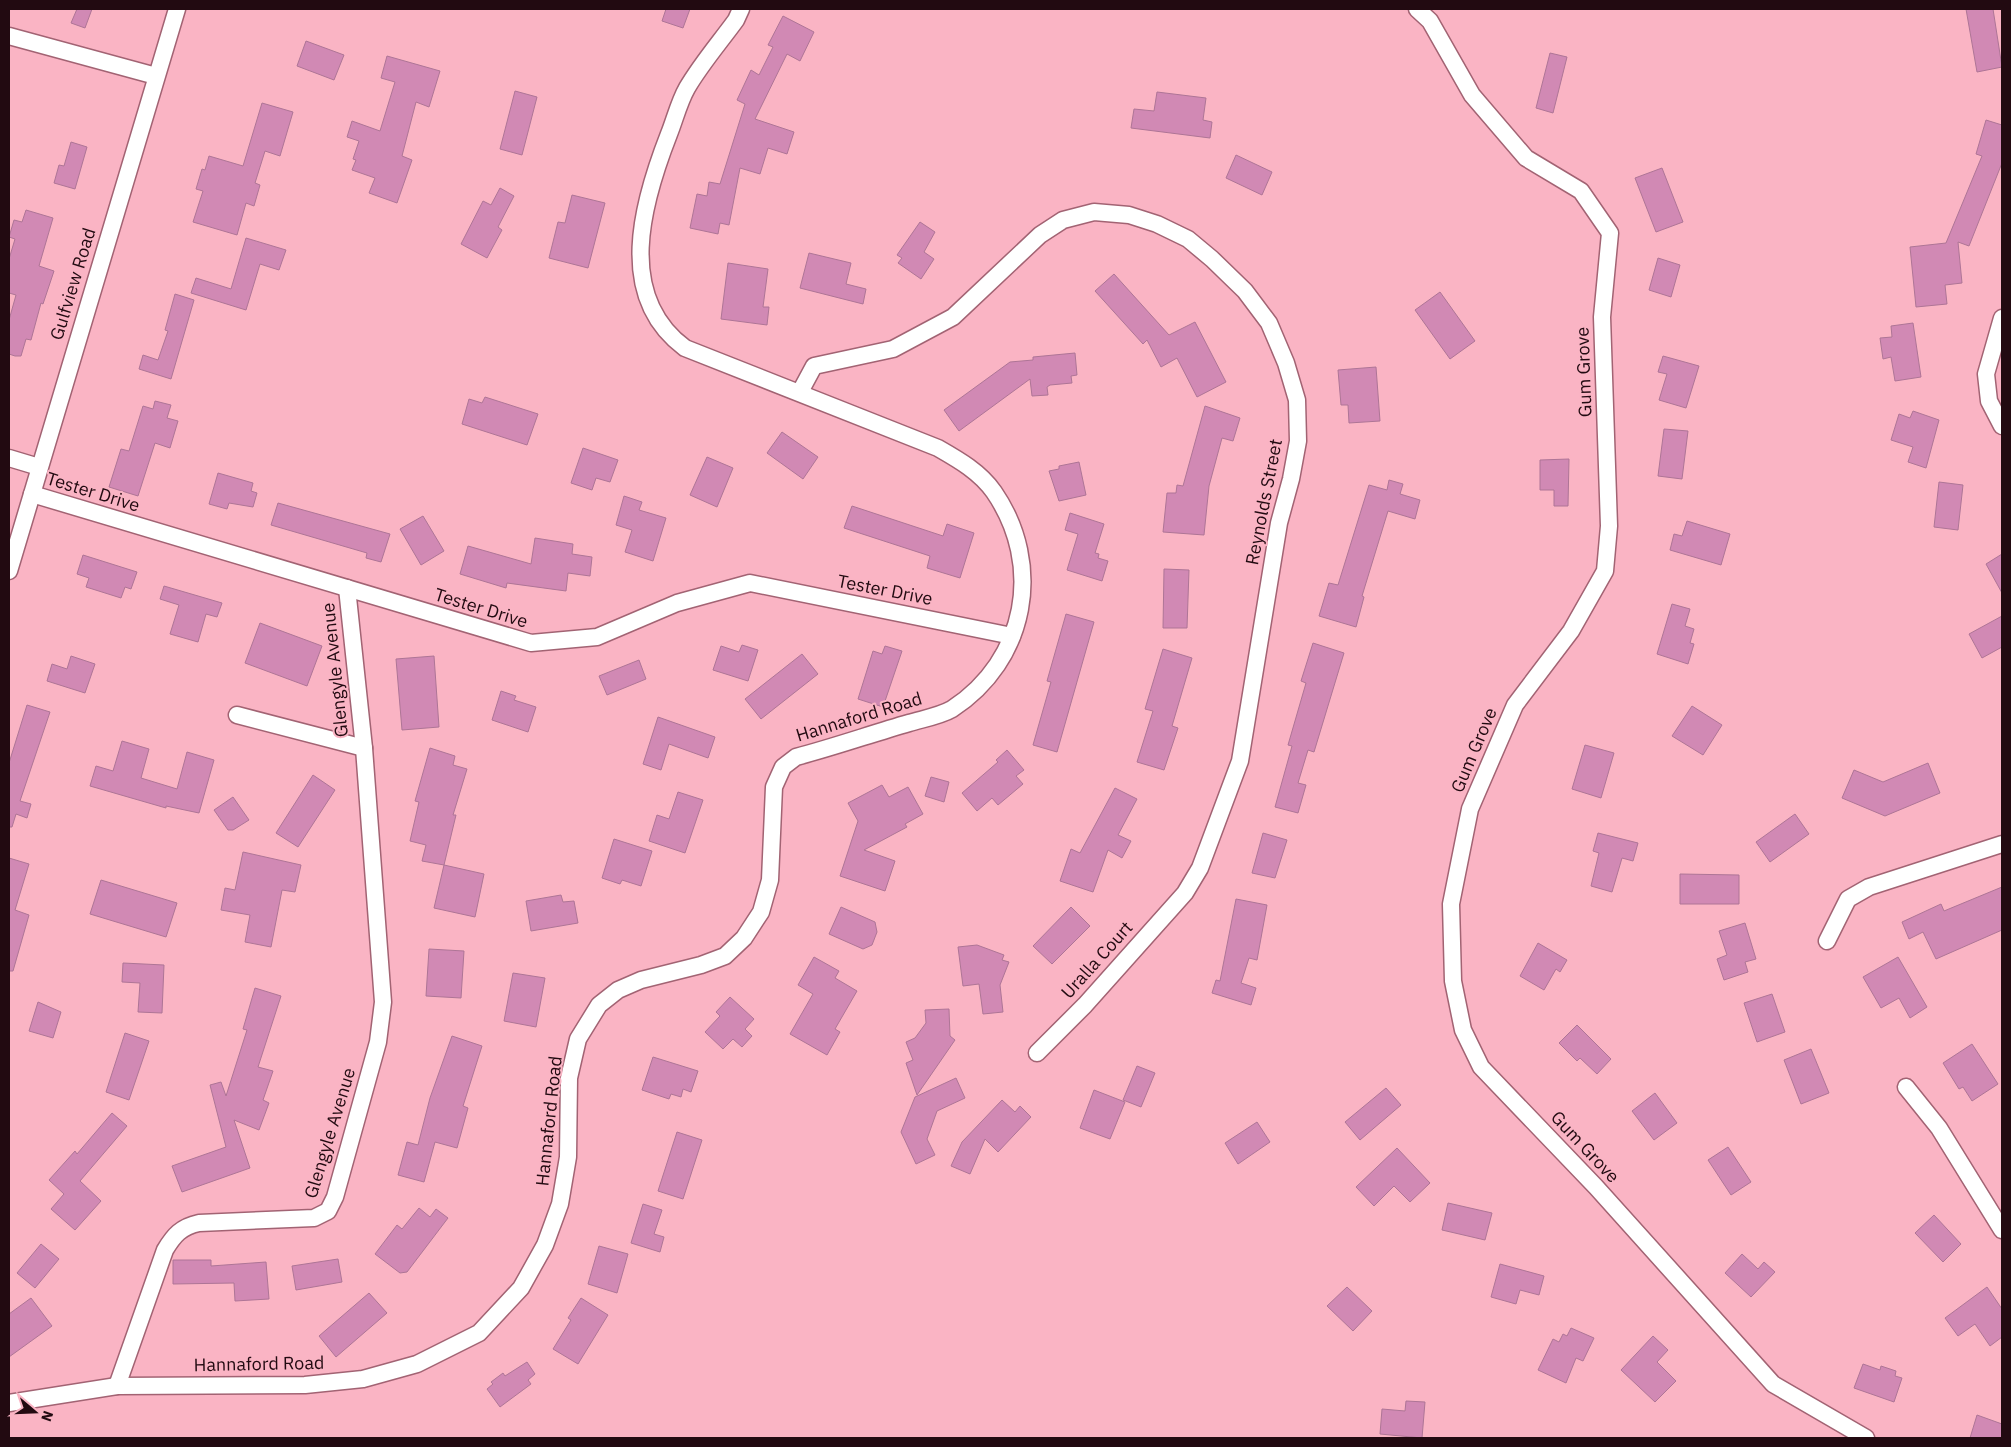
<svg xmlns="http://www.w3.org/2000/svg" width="2011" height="1447" font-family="'IBM Plex Sans',sans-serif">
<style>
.building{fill:#d189b4;stroke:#ae7596}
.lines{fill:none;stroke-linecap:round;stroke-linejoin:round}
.minor-casing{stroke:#a26373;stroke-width:19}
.minor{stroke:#fff;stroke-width:16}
.labels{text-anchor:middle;stroke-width:4;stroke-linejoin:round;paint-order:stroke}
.street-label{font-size:18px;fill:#220a11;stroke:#fab4c4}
</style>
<rect width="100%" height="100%" fill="#fab4c4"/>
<g class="building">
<polygon points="77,9 92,9 85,28 71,23"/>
<polygon points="666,9 690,9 683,28 662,21"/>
<polygon points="1966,9 1993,9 2002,67 1977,72"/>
<polygon points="783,16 814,32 800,61 787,54 755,119 794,132 787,154 768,148 760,174 740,168 729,225 720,223 718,234 690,228 697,194 707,196 709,182 720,184 745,104 737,100 751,70 759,75 773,47 768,45"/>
<polygon points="306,41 344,55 334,80 297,66"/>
<polygon points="1550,53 1567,57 1553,113 1536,108"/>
<polygon points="387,56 440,71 429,107 416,102 402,156 412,160 397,203 369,193 375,178 352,170 356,160 353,159 359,141 347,137 352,121 380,131 395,82 381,78"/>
<polygon points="515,91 537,97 522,155 500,149"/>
<polygon points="1157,92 1206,98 1203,120 1212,122 1210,138 1131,128 1134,109 1154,111"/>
<polygon points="262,103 293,112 280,156 265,151 255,183 260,185 254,206 246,203 237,235 193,222 203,191 196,189 202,169 205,170 209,156 243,166"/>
<polygon points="1986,120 2002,125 2002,163 1969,246 1958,242 1962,283 1945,285 1947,304 1916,307 1910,247 1946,243 1982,156 1976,154"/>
<polygon points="71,142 87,147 75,189 54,183 59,165 64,166"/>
<polygon points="1236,155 1272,172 1262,195 1226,178"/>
<polygon points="1662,168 1683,222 1656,232 1635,178"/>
<polygon points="500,188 514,196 498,227 502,230 487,258 461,244 483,201 491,205"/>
<polygon points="572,195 605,203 588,268 549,258 558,222 565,223"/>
<polygon points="26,210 53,218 39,266 54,271 43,304 41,303 31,340 26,339 21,356 15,356 9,354 9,320 16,295 9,293 9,259 15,239 9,237 14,220 22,222"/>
<polygon points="920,222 935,232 924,252 934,259 921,279 898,263 902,258 897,255"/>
<polygon points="246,238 286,250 279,270 260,264 246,310 191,293 196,278 231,289"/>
<polygon points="809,253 851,263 846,284 866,289 863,304 800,288"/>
<polygon points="1658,258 1680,265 1671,297 1649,290"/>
<polygon points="728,263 768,269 763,307 769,307 767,325 721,319"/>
<polygon points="1114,274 1169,335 1195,322 1226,382 1197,397 1177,358 1161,367 1147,340 1143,344 1095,291"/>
<polygon points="1440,292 1475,341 1450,359 1415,310"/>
<polygon points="175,294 194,300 171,379 139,369 143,355 158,360 168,331 165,330"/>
<polygon points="1913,323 1921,377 1895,381 1891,357 1883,359 1880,338 1892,337 1891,326"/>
<polygon points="1075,353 1077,375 1071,376 1072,383 1050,385 1047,387 1048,395 1032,396 1030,379 959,431 944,410 1010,362 1033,360 1033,357"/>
<polygon points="1663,356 1699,366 1686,408 1659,400 1667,374 1658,372"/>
<polygon points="1376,367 1380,421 1349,423 1348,405 1341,405 1338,370"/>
<polygon points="485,397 538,414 527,445 462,424 469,399 482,403"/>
<polygon points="155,401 171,405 167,418 178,421 170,448 155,443 138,496 109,487 121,449 129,451 143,406 153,409"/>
<polygon points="1205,406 1240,418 1233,441 1222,438 1209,486 1204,535 1163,532 1167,493 1176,493 1177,485 1183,486"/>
<polygon points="1913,411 1939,420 1926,468 1908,462 1913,447 1891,440 1899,414 1910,418"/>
<polygon points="1664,429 1688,431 1682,479 1658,476"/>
<polygon points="782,432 818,457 803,479 767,453"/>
<polygon points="583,448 618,460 610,482 596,478 592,490 571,483"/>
<polygon points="707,457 733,468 717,507 690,495"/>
<polygon points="1569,459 1568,506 1554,506 1554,490 1540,490 1540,460"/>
<polygon points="1079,462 1086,495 1059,501 1049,471 1059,469 1059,466"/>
<polygon points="218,473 253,483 251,491 257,493 253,507 229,503 227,509 209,504"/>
<polygon points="1389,480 1403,484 1400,494 1420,500 1415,519 1388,511 1362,596 1364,597 1356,627 1319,616 1329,583 1338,585 1369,485 1387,490"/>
<polygon points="1939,482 1963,485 1958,530 1934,527"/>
<polygon points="624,496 642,502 639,510 666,518 653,561 625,552 632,530 616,525"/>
<polygon points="278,503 390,534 381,562 366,558 367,553 271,525"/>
<polygon points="852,506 943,536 947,524 974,533 960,578 927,568 930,556 844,528"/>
<polygon points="1070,513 1104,524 1095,553 1099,554 1098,558 1108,561 1102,581 1067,570 1078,534 1065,530"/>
<polygon points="423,516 444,551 421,565 400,529"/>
<polygon points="1687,521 1730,534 1721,565 1670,550 1674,534 1682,536"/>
<polygon points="535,538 573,544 572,554 592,557 590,576 568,573 566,591 507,583 506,588 460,574 468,546 531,564"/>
<polygon points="2002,554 2002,593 1986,564"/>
<polygon points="83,555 137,572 131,589 125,587 121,598 86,587 89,578 77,574"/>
<polygon points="1164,569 1189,570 1187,628 1163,628"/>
<polygon points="164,586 222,603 217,617 206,614 198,642 170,634 179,605 160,599"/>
<polygon points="1672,604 1690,609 1685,626 1694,629 1690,643 1694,644 1688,664 1657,654"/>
<polygon points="1066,614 1094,622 1057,752 1033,745 1051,682 1047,681"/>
<polygon points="2002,616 2002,647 1982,658 1969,634"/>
<polygon points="260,623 322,646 307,686 245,663"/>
<polygon points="1313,643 1344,653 1314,752 1308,750 1298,783 1306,785 1298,813 1275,807 1292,746 1288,745 1306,683 1301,681"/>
<polygon points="742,645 758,650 748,681 713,670 721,646 739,652"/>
<polygon points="885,646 902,651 883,707 858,699 873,651 882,654"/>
<polygon points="1163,649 1192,658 1172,726 1178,728 1164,770 1137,762 1153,711 1145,709"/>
<polygon points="802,654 818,674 761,719 745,699"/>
<polygon points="71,656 95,664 85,693 47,681 52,664 67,669"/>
<polygon points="434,656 439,727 402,730 396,659"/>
<polygon points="639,660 646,679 607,695 599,676"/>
<polygon points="501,691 516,696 514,700 536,707 528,732 492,720"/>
<polygon points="27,705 50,712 20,801 31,804 27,818 16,814 12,827 9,827 9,763"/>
<polygon points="1692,706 1722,725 1703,755 1672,736"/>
<polygon points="658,717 715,737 708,758 669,744 661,770 643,764"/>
<polygon points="122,741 149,749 141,778 177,789 187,752 214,760 199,813 166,806 166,808 90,786 96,766 113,771"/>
<polygon points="1585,745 1614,753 1601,798 1572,789"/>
<polygon points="430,748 455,756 453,765 467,769 453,815 456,815 444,865 422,861 426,845 410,841 419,802 415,801"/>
<polygon points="1007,750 1024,770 1016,776 1023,784 998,805 992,798 977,811 962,793 998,762 996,760"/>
<polygon points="1928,763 1940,793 1885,816 1842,798 1854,770 1883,782"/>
<polygon points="313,775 335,790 298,847 276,833"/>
<polygon points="931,777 949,782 944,802 925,796"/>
<polygon points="882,785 889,797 908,787 923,814 905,824 907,827 864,850 895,861 885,891 840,876 858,821 848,803"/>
<polygon points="1115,788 1137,799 1118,835 1131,841 1122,858 1108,850 1093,892 1060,881 1071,849 1080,853"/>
<polygon points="678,792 703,800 685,853 649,841 657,815 669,819"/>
<polygon points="233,797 249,820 233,830 228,830 214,810"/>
<polygon points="1795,814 1809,834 1770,862 1756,842"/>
<polygon points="1263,833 1287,840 1275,878 1252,873"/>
<polygon points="1598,833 1638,843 1633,861 1622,858 1612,892 1591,886 1599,853 1593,851"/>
<polygon points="614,839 652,851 641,886 622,880 620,884 602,878"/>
<polygon points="243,852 301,865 295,892 282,890 271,947 245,942 250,915 221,910 225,888 235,890"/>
<polygon points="9,858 29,864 15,910 29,915 13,971 9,971"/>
<polygon points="444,865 484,874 475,917 434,908"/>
<polygon points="1680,874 1739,875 1739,904 1680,904"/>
<polygon points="101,880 177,903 166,937 90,914"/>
<polygon points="2002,887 2002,930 1936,959 1923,932 1909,939 1902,922 1941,904 1944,911"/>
<polygon points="561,895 563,902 574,901 578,923 531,931 526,901"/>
<polygon points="1236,899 1267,905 1257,960 1249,958 1241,983 1256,988 1251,1005 1212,993 1216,980 1220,981"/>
<polygon points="841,907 875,922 877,932 872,945 863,949 829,934"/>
<polygon points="1071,907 1090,926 1052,964 1033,946"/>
<polygon points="1745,923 1756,959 1745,962 1748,972 1724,980 1717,959 1727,955 1719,931"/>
<polygon points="1538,943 1567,960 1560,972 1556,969 1544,990 1520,976"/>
<polygon points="977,945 1004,955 1002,960 1009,962 1000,985 1003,1012 983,1014 979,984 963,986 958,947"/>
<polygon points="429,949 464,951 461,998 426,996"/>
<polygon points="814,957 839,971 835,978 857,991 835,1029 840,1032 827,1055 790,1034 813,994 798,985"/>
<polygon points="1898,957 1927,1007 1910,1018 1899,998 1881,1008 1863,977"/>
<polygon points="123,963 164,965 162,1013 138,1012 140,983 122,982"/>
<polygon points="513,973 545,978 536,1027 504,1021"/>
<polygon points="255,988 281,996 258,1067 273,1071 263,1100 269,1103 259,1130 234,1120 250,1168 182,1192 172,1166 226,1147 210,1085 221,1082 226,1096 247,1030 243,1029"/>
<polygon points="1772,994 1785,1032 1757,1042 1744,1003"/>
<polygon points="730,997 754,1019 745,1029 752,1036 742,1047 733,1039 723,1049 705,1032 720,1016 716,1012"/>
<polygon points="38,1002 61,1012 53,1038 29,1031"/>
<polygon points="949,1009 950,1036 955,1040 917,1095 906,1063 913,1060 906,1042 915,1038 926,1023 925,1010"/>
<polygon points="1577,1025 1611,1059 1597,1074 1580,1058 1577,1061 1559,1043"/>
<polygon points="125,1033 149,1041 129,1100 106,1092"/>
<polygon points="452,1036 482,1046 463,1106 468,1108 457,1148 435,1142 424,1182 398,1175 407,1142 418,1145 430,1098"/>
<polygon points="1972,1044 1998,1084 1972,1101 1963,1087 1959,1089 1943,1063"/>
<polygon points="1811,1049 1829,1093 1801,1104 1784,1060"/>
<polygon points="653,1057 698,1071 691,1092 683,1089 681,1097 671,1094 669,1099 642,1090"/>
<polygon points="1137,1066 1155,1073 1141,1107 1123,1100"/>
<polygon points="956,1078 965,1098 937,1111 927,1139 935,1155 916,1164 901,1132 915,1097"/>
<polygon points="1386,1088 1401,1105 1360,1140 1345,1122"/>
<polygon points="1094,1090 1125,1102 1110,1139 1080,1128"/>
<polygon points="1655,1093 1677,1123 1654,1140 1632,1111"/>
<polygon points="1002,1100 1015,1112 1020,1106 1031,1117 998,1152 985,1139 970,1174 951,1166 962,1142"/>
<polygon points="112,1113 127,1126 80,1181 101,1201 75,1230 51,1209 64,1194 49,1180 75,1151 77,1154"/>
<polygon points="1257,1122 1270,1142 1238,1164 1225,1143"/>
<polygon points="677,1132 702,1140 683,1199 658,1191"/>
<polygon points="1728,1147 1751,1182 1731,1195 1708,1160"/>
<polygon points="1397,1148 1430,1183 1410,1202 1394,1186 1374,1206 1356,1187"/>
<polygon points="1448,1203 1492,1213 1485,1240 1442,1230"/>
<polygon points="643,1204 662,1210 654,1234 664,1237 660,1252 631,1243"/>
<polygon points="419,1208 430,1217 436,1209 448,1218 407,1272 400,1273 375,1254 397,1225 402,1229"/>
<polygon points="1934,1215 1961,1244 1943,1262 1915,1233"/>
<polygon points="41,1244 59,1259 35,1288 17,1273"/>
<polygon points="599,1246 628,1254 617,1293 588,1284"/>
<polygon points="1742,1254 1758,1269 1764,1262 1775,1272 1751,1297 1725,1273"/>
<polygon points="338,1259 342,1282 296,1290 292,1266"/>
<polygon points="173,1260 211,1260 211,1266 266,1262 269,1299 235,1301 234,1283 173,1284"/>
<polygon points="1500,1264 1544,1276 1539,1295 1520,1290 1516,1304 1491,1297"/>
<polygon points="1347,1287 1372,1311 1353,1331 1327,1306"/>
<polygon points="1987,1287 2002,1309 2002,1337 1990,1346 1975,1324 1958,1336 1945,1318"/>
<polygon points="369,1293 387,1313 336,1357 319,1336"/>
<polygon points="31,1298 52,1326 9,1357 9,1314"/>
<polygon points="581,1298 608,1315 578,1364 553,1349 571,1320 568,1318"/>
<polygon points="1571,1328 1594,1338 1583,1361 1576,1358 1566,1383 1538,1370 1553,1339 1559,1342 1563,1334 1567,1336"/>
<polygon points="1653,1336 1668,1350 1657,1362 1676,1381 1655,1402 1621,1370"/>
<polygon points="527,1362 535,1374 528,1380 531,1384 500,1407 487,1389 493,1384 491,1382 503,1373 505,1376"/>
<polygon points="1863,1364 1880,1370 1881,1366 1896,1371 1895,1376 1902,1378 1894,1402 1854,1388"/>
<polygon points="1406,1401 1425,1402 1422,1438 1380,1434 1382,1409 1405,1411"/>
<polygon points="1977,1415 2002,1424 2002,1438 1970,1438"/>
</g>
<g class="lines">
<defs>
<g id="minor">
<polyline points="1417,9 1430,21 1472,95 1526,158 1581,191 1610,233 1602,317 1609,526 1605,571 1571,631 1515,705 1470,809 1451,904 1453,981 1463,1030 1481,1067 1596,1187 1773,1384 1866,1438"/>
<polyline points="9,36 156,76"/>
<polyline points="2002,318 1986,374 1989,401 2002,426"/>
<polyline points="800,392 814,366 893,349 953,317 1040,235 1063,220 1094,212 1129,215 1157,224 1188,239 1212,259 1245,291 1269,323 1286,363 1297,400 1298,441 1291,479 1279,523 1240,761 1200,868 1185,893 1085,1005 1037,1053"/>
<polyline points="9,458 39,467"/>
<polyline points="32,494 531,643 597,637 677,603 750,583 1012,636"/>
<polyline points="9,571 177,9"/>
<polyline points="237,715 364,748"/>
<polyline points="1827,941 1848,899 1869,887 2002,844"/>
<polyline points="1906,1087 1939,1128 2002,1230"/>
<path d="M 117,1386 L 165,1250 C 174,1235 181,1227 199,1223 L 314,1218 L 328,1211 L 335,1197 L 378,1042 L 383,1002 L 364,748 L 347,588"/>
<path d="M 9,1403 L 117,1386 L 305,1385 L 363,1379 L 417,1364 L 479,1333 L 521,1288 L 545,1245 L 560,1204 L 568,1157 L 569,1078 L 578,1039 L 599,1005 L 618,990 L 641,980 L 701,965 L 725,956 L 744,938 L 761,912 L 770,880 L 774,787 L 783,767 L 796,757 C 834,747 871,734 909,723 C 922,719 940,716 952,709 C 1027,660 1044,565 994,492 C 980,472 959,460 938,448 L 685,348 C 615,296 642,203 669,134 C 675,119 679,102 687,88 C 701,64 720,42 736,20 L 741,9"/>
</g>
</defs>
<use href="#minor" class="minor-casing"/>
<use href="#minor" class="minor"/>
</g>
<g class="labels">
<g class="street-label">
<text transform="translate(73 284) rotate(-73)" y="6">Gulfview Road</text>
<text transform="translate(1584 372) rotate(-92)" y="6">Gum Grove</text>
<text transform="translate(93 492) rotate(17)" y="6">Tester Drive</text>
<text transform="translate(1264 502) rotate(-79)" y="6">Reynolds Street</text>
<text transform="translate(885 590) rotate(11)" y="6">Tester Drive</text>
<text transform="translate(481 608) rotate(17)" y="6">Tester Drive</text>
<text transform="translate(335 670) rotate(-96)" y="6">Glengyle Avenue</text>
<text transform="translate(859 717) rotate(-17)" y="6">Hannaford Road</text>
<text transform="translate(1474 750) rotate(-67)" y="6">Gum Grove</text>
<text transform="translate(1097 960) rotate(-48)" y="6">Uralla Court</text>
<text transform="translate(549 1121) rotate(-84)" y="6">Hannaford Road</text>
<text transform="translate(330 1133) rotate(-73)" y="6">Glengyle Avenue</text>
<text transform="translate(1585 1147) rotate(47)" y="6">Gum Grove</text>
<text transform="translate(259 1364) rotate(-1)" y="6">Hannaford Road</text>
</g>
</g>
<rect width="2011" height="1447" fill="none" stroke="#220a11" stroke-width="20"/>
<g transform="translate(35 1412) rotate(109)" stroke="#fab4c4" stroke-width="4" paint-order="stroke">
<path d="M0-4L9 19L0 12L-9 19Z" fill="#220a11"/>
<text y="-8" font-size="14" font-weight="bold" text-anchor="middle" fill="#220a11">N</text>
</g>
</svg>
